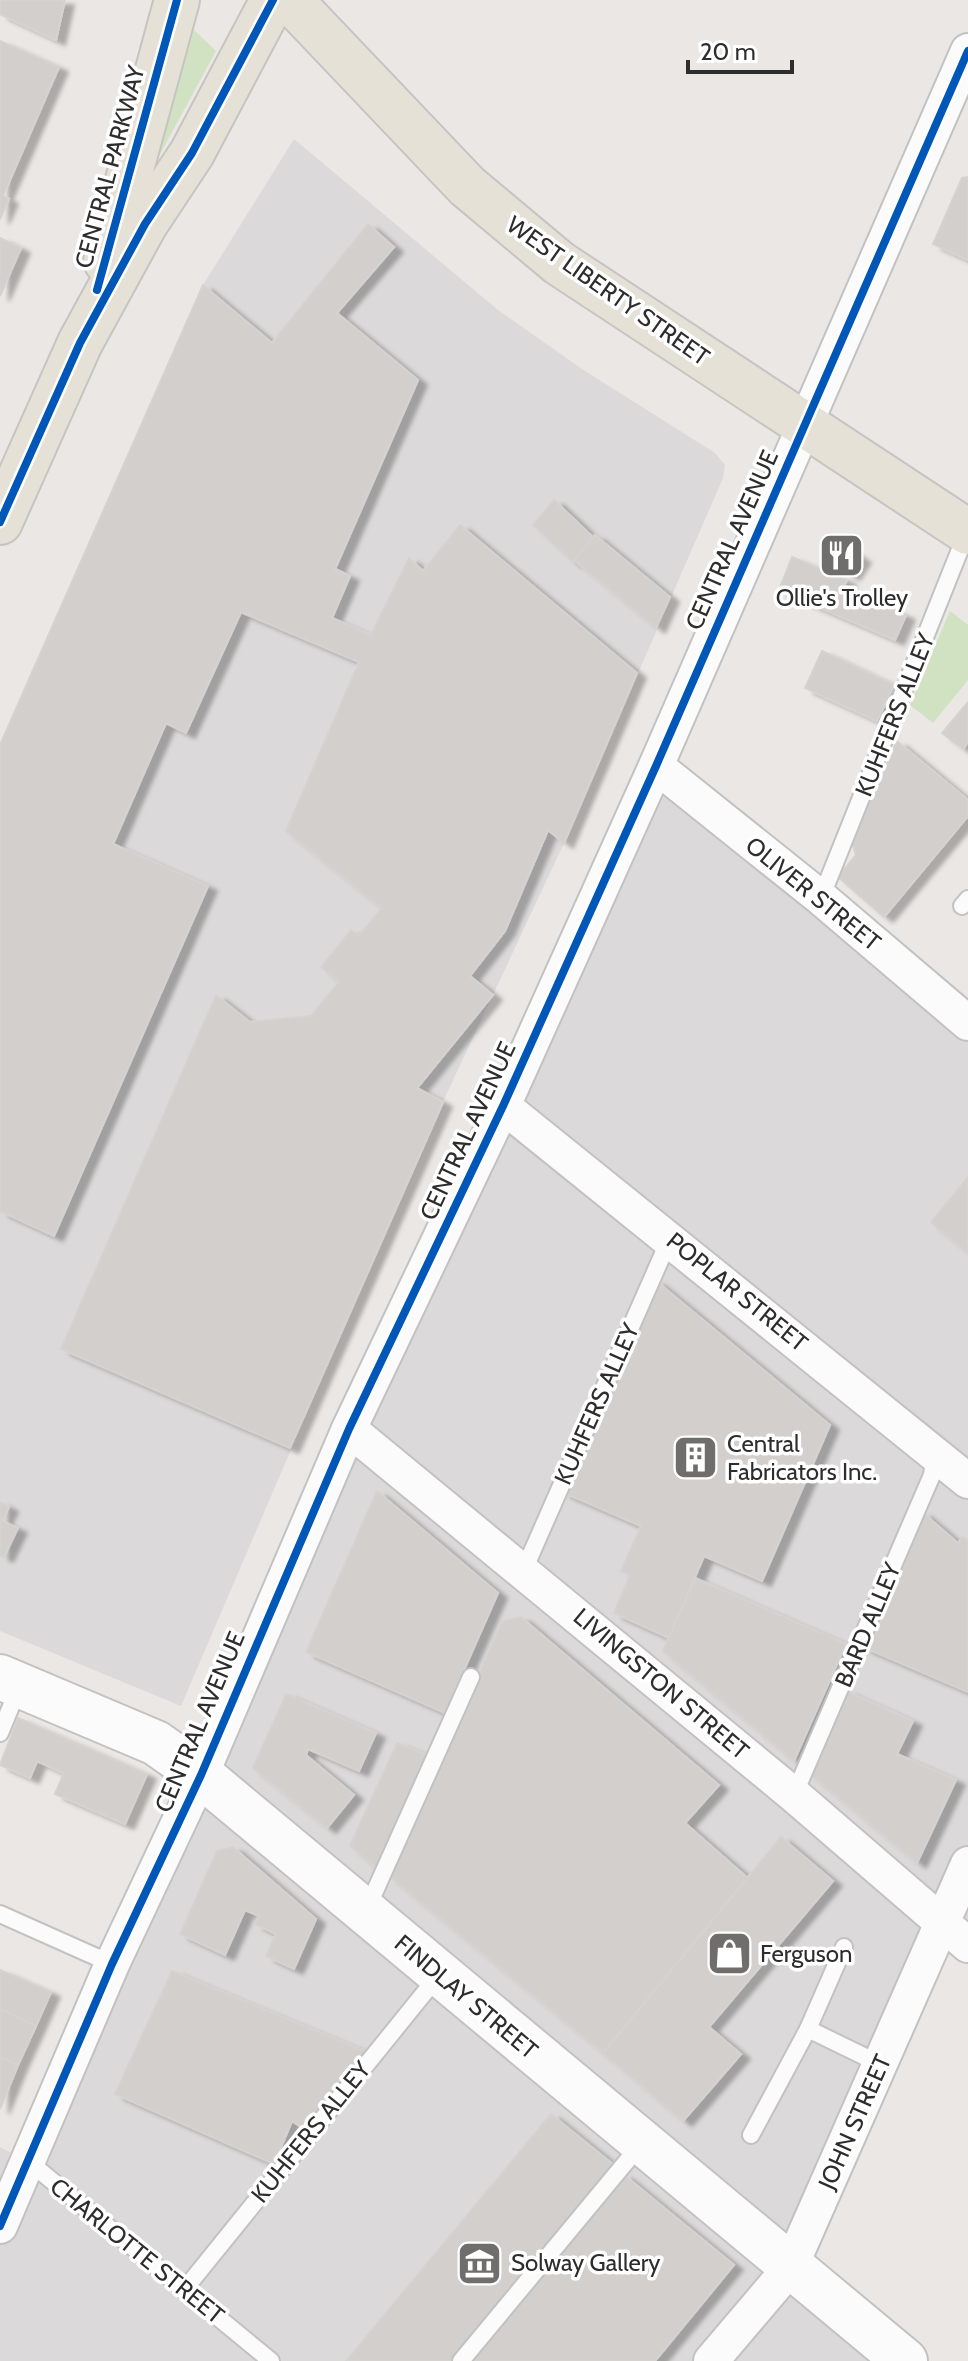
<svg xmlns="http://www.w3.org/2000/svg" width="968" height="2361" font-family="Cabin,sans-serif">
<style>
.industrial{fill:#dbd9da}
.green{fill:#d0e2c1}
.building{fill:#d2cfcd;stroke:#d5d3d0;stroke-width:2;filter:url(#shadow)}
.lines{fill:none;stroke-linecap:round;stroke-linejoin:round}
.lane-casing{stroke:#c3c2c2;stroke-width:20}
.street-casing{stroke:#c3c2c2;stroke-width:38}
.secondary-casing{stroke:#c3c2c2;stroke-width:48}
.primary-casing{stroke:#c6c4c3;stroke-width:48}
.lane{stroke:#fcfbfb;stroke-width:16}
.street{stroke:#fcfbfb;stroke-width:34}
.secondary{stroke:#fcfbfb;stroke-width:44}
.primary{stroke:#e5e1d7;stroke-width:44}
.cycleway-casing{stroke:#fff;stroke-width:13}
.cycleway{stroke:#0057b8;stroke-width:8}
.labels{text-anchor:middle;stroke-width:7;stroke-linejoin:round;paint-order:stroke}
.street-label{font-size:24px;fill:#2d2d2d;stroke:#fff}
.poi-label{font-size:24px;fill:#2d2d2d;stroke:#fff;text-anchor:start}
</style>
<defs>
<filter id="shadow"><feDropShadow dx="9" dy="5" stdDeviation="2" flood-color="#0004"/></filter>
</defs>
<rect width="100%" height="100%" fill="#eae7e4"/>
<g class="industrial">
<polygon points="294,139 498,310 582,369 715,453 725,465 723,478 564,843 411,1170 181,1706 0,1631 0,745 203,285"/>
<polygon points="656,766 968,1023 968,1945 943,1925 790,2268 905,2361 0,2361 0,2147 27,2161"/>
</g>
<g class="green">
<polygon points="194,30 216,51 159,156 157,153"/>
<polygon points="950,611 968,625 968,680 933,723 910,705"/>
</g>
<g class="building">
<polygon points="0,0 65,0 56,40 0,14"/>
<polygon points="0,41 59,67 3,196 9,199 0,219"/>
<polygon points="968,177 968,260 933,244 962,178"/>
<polygon points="368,224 394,247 337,313 418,380 335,569 350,576 332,618 371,635 409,558 423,571 460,525 637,673 564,843 548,830 505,931 470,976 493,995 417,1088 443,1102 290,1448 61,1349 216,995 250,1022 311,1016 339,982 321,967 351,930 359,936 382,908 286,831 359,662 241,612 186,733 166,723 113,844 208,886 54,1236 0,1211 0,745 203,285 272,343"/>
<polygon points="0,238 21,248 0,296"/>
<polygon points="554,500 593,537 573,562 533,525"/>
<polygon points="595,535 670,597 656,628 574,560"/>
<polygon points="833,537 862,558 851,575 821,554"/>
<polygon points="792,557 847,580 843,588 906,615 895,640 779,590"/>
<polygon points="822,651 894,685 877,721 805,688"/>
<polygon points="968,702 968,742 963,749 942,733"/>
<polygon points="897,741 968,800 968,816 884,917 838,877 856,855 852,842"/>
<polygon points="968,1177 968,1253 931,1222"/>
<polygon points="655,1280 830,1425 762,1581 704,1556 669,1638 614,1613 630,1575 621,1571 641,1526 562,1492"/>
<polygon points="377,1491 498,1593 445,1713 306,1652"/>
<polygon points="0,1502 9,1507 2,1521 18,1528 4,1557 0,1555"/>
<polygon points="922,1512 958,1543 963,1537 968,1541 968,1692 863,1647"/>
<polygon points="695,1578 846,1644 794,1761 663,1651"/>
<polygon points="521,1617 719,1785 685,1823 749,1879 603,2053 389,1876 502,1621"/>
<polygon points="846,1691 913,1721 897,1754 956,1780 917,1863 809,1773"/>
<polygon points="286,1694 376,1733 359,1771 308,1749 306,1755 354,1795 327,1828 253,1768"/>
<polygon points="18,1718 147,1774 125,1824 55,1794 64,1773 37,1761 30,1778 0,1765"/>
<polygon points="397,1743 427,1755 377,1869 350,1846"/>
<polygon points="781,1837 833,1881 709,2027 741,2054 683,2121 603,2053"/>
<polygon points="233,1847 316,1919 294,1969 266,1956 276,1934 255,1924 259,1916 245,1910 225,1955 180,1934 217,1851"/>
<polygon points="0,1970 51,1992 36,2026 0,2009"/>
<polygon points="172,1971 369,2053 304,2129 292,2121 274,2164 115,2094"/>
<polygon points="0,2009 36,2026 18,2065 0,2057"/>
<polygon points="0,2057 18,2065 0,2109"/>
<polygon points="551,2114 615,2166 453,2361 346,2361"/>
<polygon points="623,2174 734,2265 655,2361 470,2361"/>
</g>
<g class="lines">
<defs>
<g id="lane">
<polyline points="821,898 967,532"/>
<polyline points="962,906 968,899"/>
<polyline points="524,1570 670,1238"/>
<polyline points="0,1733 19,1687"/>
<polyline points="794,1795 932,1475 935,1454"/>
<polyline points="366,1911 471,1677"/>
<polyline points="0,1914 112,1964"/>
<polyline points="808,2029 880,2064"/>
<polyline points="751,2135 808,2029 844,1947"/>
<polyline points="28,2161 271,2361"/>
<polyline points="184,2290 438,1976"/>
<polyline points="461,2361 641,2144"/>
</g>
<g id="street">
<polyline points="656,766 821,898 968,1023"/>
<polyline points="503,1106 968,1481"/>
<polyline points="349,1429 794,1795 968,1945"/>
<polyline points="0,2226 112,1964 201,1775 349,1429 503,1106 656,766 968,51"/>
<polyline points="711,2361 790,2268 968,1864"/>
</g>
<polyline id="secondary" points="0,1677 156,1743 201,1775 905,2361"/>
<g id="primary">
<polyline points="290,0 467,186 559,263 968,532"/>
<polyline points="106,261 177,0"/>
<polyline points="0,522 80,343 145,224 192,153 273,0"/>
</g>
</defs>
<use href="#lane" class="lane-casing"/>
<use href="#street" class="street-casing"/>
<use href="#secondary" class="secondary-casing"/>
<use href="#primary" class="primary-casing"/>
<use href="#lane" class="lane"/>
<use href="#street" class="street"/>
<use href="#secondary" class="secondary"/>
<use href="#primary" class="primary"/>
<defs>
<g id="cycleway">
<polyline points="97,290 177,0"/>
<polyline points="0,522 80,343 145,224 192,153 273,0"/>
<polyline points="0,2226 112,1964 201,1775 349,1429 503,1106 656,766 968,51"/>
</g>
</defs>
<use href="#cycleway" class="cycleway-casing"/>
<use href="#cycleway" class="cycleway"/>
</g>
<defs>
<symbol id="restaurant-square" viewBox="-11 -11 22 22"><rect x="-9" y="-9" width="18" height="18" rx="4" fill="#6f6e6d" stroke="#fff"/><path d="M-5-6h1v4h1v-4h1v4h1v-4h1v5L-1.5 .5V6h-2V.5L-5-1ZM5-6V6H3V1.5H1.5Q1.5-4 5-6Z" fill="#fff"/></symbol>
<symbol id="building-square" viewBox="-11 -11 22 22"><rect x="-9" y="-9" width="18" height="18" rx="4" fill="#6f6e6d" stroke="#fff"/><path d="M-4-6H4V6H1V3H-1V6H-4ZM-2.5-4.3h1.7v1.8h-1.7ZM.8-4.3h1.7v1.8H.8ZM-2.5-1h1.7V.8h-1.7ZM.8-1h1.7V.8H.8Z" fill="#fff"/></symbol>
<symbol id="shop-square" viewBox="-11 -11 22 22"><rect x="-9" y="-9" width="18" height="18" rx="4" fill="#6f6e6d" stroke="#fff"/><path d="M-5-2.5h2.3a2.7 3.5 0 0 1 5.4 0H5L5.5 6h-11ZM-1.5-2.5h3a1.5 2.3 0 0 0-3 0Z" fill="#fff"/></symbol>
<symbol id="museum-square" viewBox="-11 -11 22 22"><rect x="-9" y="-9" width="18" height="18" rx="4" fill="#6f6e6d" stroke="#fff"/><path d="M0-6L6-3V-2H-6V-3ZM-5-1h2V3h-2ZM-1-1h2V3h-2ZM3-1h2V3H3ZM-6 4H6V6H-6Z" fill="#fff"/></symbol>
</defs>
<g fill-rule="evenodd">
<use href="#restaurant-square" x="816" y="530" width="51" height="51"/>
<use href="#building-square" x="670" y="1432" width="51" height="51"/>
<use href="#shop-square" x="704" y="1928" width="51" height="51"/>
<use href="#museum-square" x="454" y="2238" width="51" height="51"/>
</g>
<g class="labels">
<g class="street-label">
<text transform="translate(110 167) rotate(-75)" y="8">CENTRAL PARKWAY</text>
<text transform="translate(608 291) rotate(35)" y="8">WEST LIBERTY STREET</text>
<text transform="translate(732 540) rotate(-66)" y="8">CENTRAL AVENUE</text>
<text transform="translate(895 715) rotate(-68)" y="8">KUHFERS ALLEY</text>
<text transform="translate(813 894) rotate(39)" y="8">OLIVER STREET</text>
<text transform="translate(468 1131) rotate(-65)" y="8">CENTRAL AVENUE</text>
<text transform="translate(737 1292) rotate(39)" y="8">POPLAR STREET</text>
<text transform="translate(597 1404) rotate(-66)" y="8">KUHFERS ALLEY</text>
<text transform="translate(868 1625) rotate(-67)" y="8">BARD ALLEY</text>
<text transform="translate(661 1684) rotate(40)" y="8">LIVINGSTON STREET</text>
<text transform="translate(200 1722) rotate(-67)" y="8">CENTRAL AVENUE</text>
<text transform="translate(466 1997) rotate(40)" y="8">FINDLAY STREET</text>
<text transform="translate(855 2122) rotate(-66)" y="8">JOHN STREET</text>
<text transform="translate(311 2132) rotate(-51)" y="8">KUHFERS ALLEY</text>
<text transform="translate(137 2251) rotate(39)" y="8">CHARLOTTE STREET</text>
</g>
<g class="poi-label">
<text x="842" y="606" text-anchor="middle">Ollie's Trolley</text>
<text x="727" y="1452">Central<tspan x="727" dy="28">Fabricators Inc.</tspan></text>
<text x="760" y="1962">Ferguson</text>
<text x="511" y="2271">Solway Gallery</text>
</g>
</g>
<path d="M688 60v12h104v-12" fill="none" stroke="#2d2d2d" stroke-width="4"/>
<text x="700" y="60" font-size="24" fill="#2d2d2d" stroke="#ffffff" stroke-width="6" paint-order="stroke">20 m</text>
</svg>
